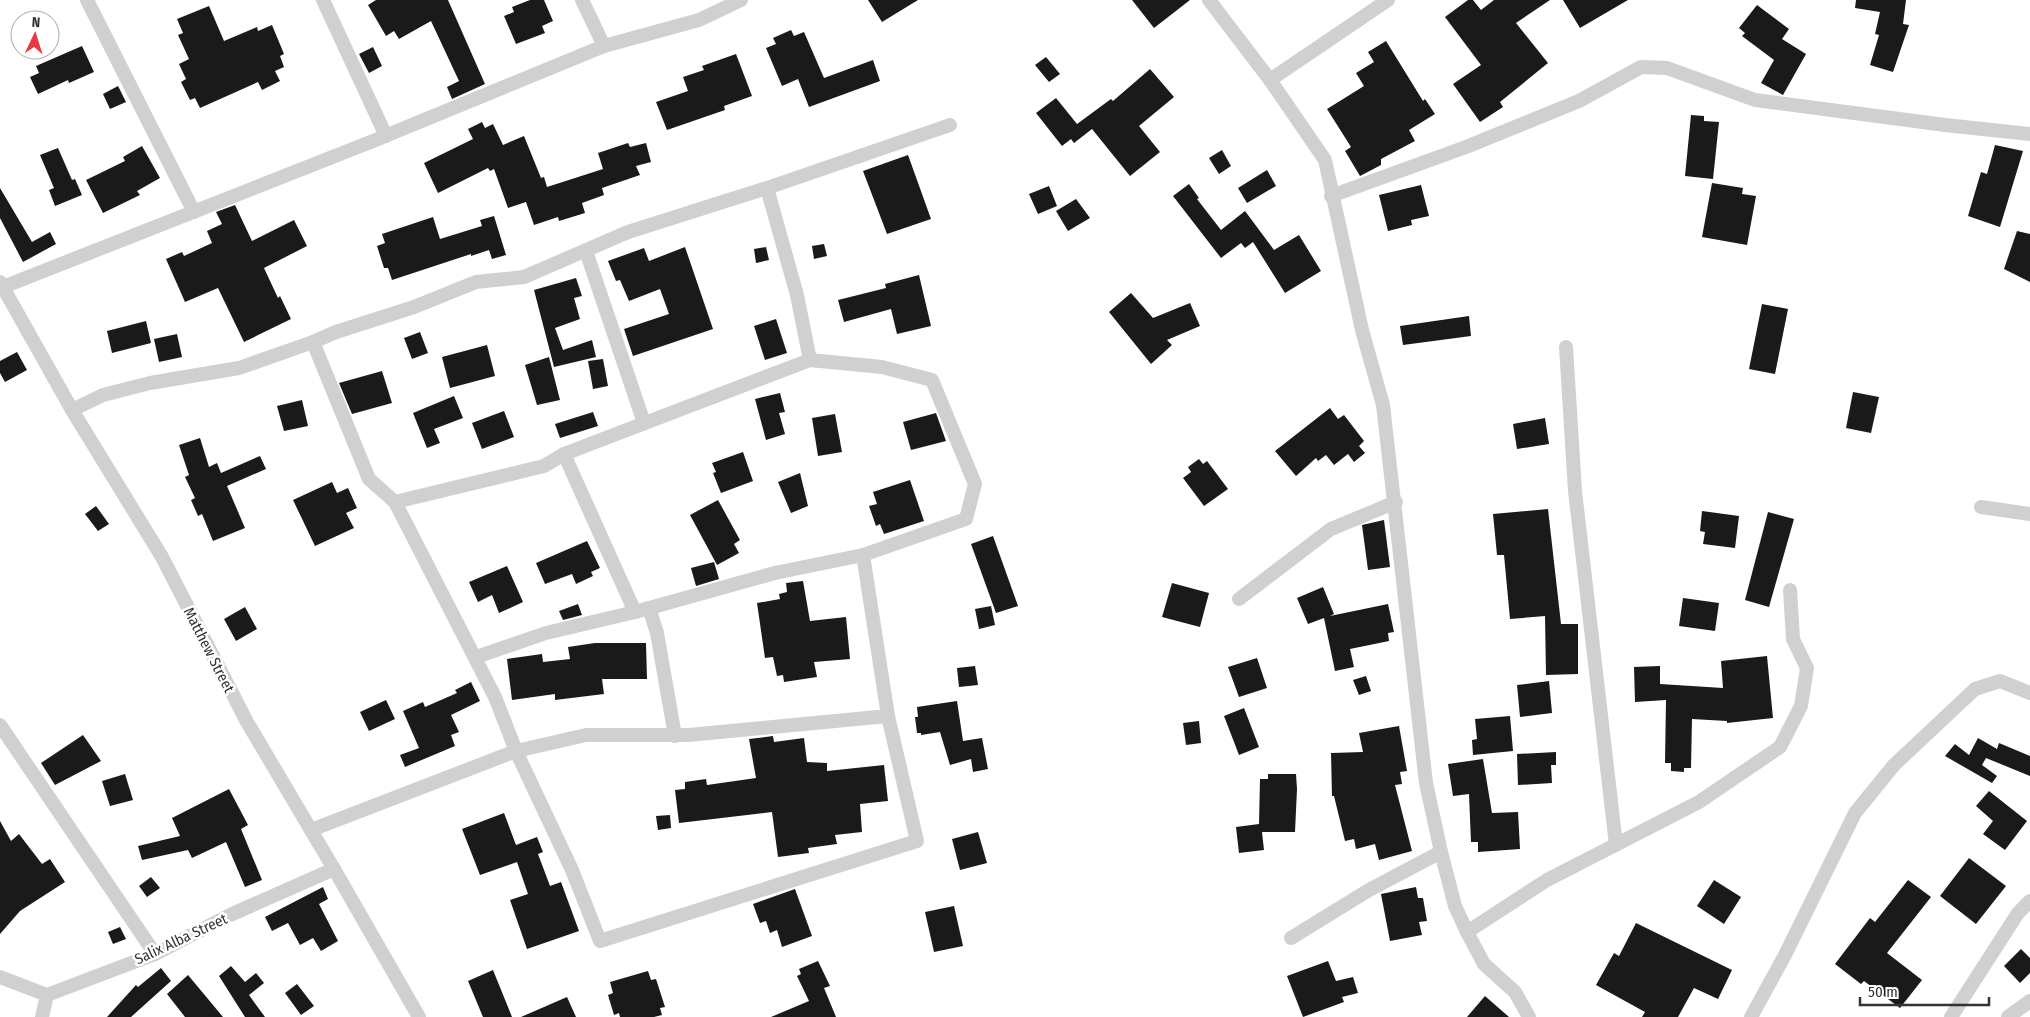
<svg xmlns="http://www.w3.org/2000/svg" width="2030" height="1017" font-family="'Fira Sans Condensed',sans-serif">
<style>
.building{fill:#1a1a1a}
.lines{fill:none;stroke-linecap:round;stroke-linejoin:round}
.street{stroke:#d0d0d0;stroke-width:14}
.labels{text-anchor:middle;stroke-width:5;stroke-linejoin:round;paint-order:stroke}
.street-label{font-size:15px;fill:#333;stroke:#fff}
</style>
<rect width="100%" height="100%" fill="#fff"/>
<g class="building">
<polygon points="376,0 448,0 485,84 452,99 447,87 459,81 431,21 399,39 394,31 386,36 368,5"/>
<polygon points="530,0 544,0 553,21 542,26 545,33 516,44 504,16 514,12 512,7"/>
<polygon points="868,0 918,0 882,22"/>
<polygon points="1132,0 1190,0 1154,28"/>
<polygon points="1468,0 1473,0 1481,10 1494,0 1550,0 1516,23 1548,63 1500,102 1503,107 1480,122 1453,84 1481,65 1445,17"/>
<polygon points="1563,0 1628,0 1580,28"/>
<polygon points="1856,0 1906,0 1903,24 1909,25 1893,72 1870,65 1879,35 1875,34 1880,12 1855,8"/>
<polygon points="1757,5 1789,29 1782,39 1806,54 1783,95 1761,83 1774,60 1742,36 1745,33 1739,28"/>
<polygon points="209,6 224,41 257,27 258,31 272,25 284,54 280,56 284,67 275,71 280,81 262,90 258,82 200,108 195,98 190,100 181,82 186,79 179,64 189,59 178,35 183,33 177,19"/>
<polygon points="791,30 794,36 804,32 824,78 873,60 880,81 809,107 798,79 782,86 766,48 776,44 773,38"/>
<polygon points="1386,41 1423,101 1425,99 1435,114 1409,130 1415,141 1381,159 1381,165 1360,176 1345,151 1351,147 1327,109 1364,86 1356,73 1374,62 1368,52"/>
<polygon points="82,46 94,72 69,83 68,80 38,94 30,77 39,73 36,66"/>
<polygon points="373,47 382,66 369,73 359,54"/>
<polygon points="736,54 752,96 724,106 725,110 667,130 656,102 688,91 683,77 704,70 702,66"/>
<polygon points="1046,57 1060,74 1049,82 1035,65"/>
<polygon points="1150,69 1174,97 1139,126 1160,152 1130,176 1092,129 1074,143 1071,139 1062,146 1036,113 1056,98 1077,124 1111,99 1113,101"/>
<polygon points="118,86 126,102 110,109 103,94"/>
<polygon points="1691,115 1704,116 1704,121 1719,122 1713,179 1685,176"/>
<polygon points="482,122 485,128 493,124 503,145 524,136 541,178 544,177 547,187 603,169 598,153 628,143 630,147 646,143 651,162 636,166 640,175 602,188 604,195 582,203 585,213 559,221 558,217 534,225 526,202 508,208 494,169 490,171 488,168 438,193 424,163 473,139 468,129"/>
<polygon points="1995,145 2023,151 2000,227 1968,216 1981,172 1987,174"/>
<polygon points="142,146 160,178 137,191 140,195 103,213 86,180 125,161 123,157"/>
<polygon points="58,148 72,180 75,179 82,195 55,206 49,190 54,188 40,155"/>
<polygon points="1222,150 1231,166 1219,174 1209,158"/>
<polygon points="908,155 931,219 887,234 863,171"/>
<polygon points="1267,170 1276,186 1247,203 1238,188"/>
<polygon points="1712,183 1743,188 1742,194 1756,196 1747,245 1702,237"/>
<polygon points="1189,184 1199,198 1197,199 1221,230 1245,211 1274,250 1299,235 1321,271 1285,293 1253,242 1245,248 1241,243 1221,258 1173,196"/>
<polygon points="1421,185 1429,216 1411,220 1412,225 1388,231 1379,195"/>
<polygon points="1049,186 1057,206 1038,214 1029,194"/>
<polygon points="0,188 32,242 50,232 56,244 23,262 0,218"/>
<polygon points="1076,199 1090,218 1068,231 1056,211"/>
<polygon points="235,205 252,241 294,220 307,246 264,268 278,298 280,296 291,319 244,342 218,288 185,302 166,259 182,252 184,256 212,243 207,231 222,224 216,212"/>
<polygon points="494,216 506,255 492,259 489,250 471,256 471,254 392,280 388,268 384,268 377,246 385,243 382,234 433,217 440,239 482,226 480,220"/>
<polygon points="2017,231 2030,234 2030,282 2004,269"/>
<polygon points="824,244 827,256 814,259 812,246"/>
<polygon points="685,247 713,329 633,356 624,329 669,314 660,289 629,301 620,280 616,281 608,261 644,248 649,261"/>
<polygon points="766,247 769,260 756,263 754,249"/>
<polygon points="919,275 931,326 897,334 891,309 844,322 838,300 886,288 885,284"/>
<polygon points="576,278 582,296 574,298 580,319 555,328 563,350 592,340 596,357 554,367 534,290"/>
<polygon points="1131,293 1153,318 1190,303 1200,326 1167,340 1172,345 1151,364 1109,312"/>
<polygon points="1762,304 1788,309 1775,374 1749,369"/>
<polygon points="1469,316 1471,336 1403,345 1400,326"/>
<polygon points="776,319 787,353 765,360 754,326"/>
<polygon points="146,321 151,343 112,353 107,331"/>
<polygon points="420,332 428,353 412,359 404,338"/>
<polygon points="177,334 182,357 159,362 154,339"/>
<polygon points="487,345 495,376 450,388 442,357"/>
<polygon points="17,352 27,370 5,382 0,373 0,361"/>
<polygon points="549,357 560,400 537,405 525,365"/>
<polygon points="603,359 608,386 593,389 588,361"/>
<polygon points="382,371 392,403 352,414 339,383"/>
<polygon points="1853,392 1879,397 1871,433 1846,428"/>
<polygon points="780,393 785,412 779,413 785,434 766,440 755,399"/>
<polygon points="454,396 463,418 434,429 440,443 427,448 413,413"/>
<polygon points="302,400 308,426 284,431 277,406"/>
<polygon points="1330,408 1338,419 1344,415 1364,441 1359,446 1365,453 1354,462 1348,454 1334,465 1326,455 1318,461 1316,458 1296,476 1275,451"/>
<polygon points="504,411 514,437 482,449 472,423"/>
<polygon points="593,412 598,426 560,438 555,424"/>
<polygon points="936,413 946,441 911,450 903,422"/>
<polygon points="835,414 842,452 818,456 812,418"/>
<polygon points="1545,418 1549,444 1517,449 1513,424"/>
<polygon points="200,438 209,467 217,463 221,473 260,456 266,469 227,486 245,528 213,541 202,514 198,516 191,500 195,498 185,477 189,475 179,445"/>
<polygon points="743,452 753,481 721,493 713,473 716,472 712,463"/>
<polygon points="1199,459 1203,464 1207,461 1228,489 1204,506 1183,478 1191,472 1188,467"/>
<polygon points="800,473 808,506 791,513 778,482"/>
<polygon points="910,480 924,521 884,534 880,524 876,526 869,506 877,504 873,492"/>
<polygon points="332,482 337,493 348,488 357,508 346,513 354,528 315,546 293,500"/>
<polygon points="718,500 740,540 734,544 739,553 717,565 690,515"/>
<polygon points="96,506 109,524 98,531 85,514"/>
<polygon points="1548,509 1561,624 1578,624 1578,674 1546,675 1545,616 1510,619 1504,555 1497,555 1493,514"/>
<polygon points="1702,511 1739,516 1735,548 1703,544 1705,532 1700,531"/>
<polygon points="1768,512 1794,519 1769,607 1745,600"/>
<polygon points="1384,520 1390,567 1368,570 1362,525"/>
<polygon points="993,536 1018,606 996,613 971,544"/>
<polygon points="587,541 600,568 591,572 593,576 576,584 572,574 545,584 536,563"/>
<polygon points="714,562 719,579 696,586 691,568"/>
<polygon points="507,566 523,602 499,613 492,595 478,602 469,582"/>
<polygon points="803,581 810,621 846,617 850,659 814,662 817,677 784,682 783,675 777,676 773,657 765,658 757,603 780,599 779,594 787,592 786,583"/>
<polygon points="1172,583 1209,593 1200,627 1162,617"/>
<polygon points="1323,587 1334,614 1330,616 1388,604 1394,632 1388,633 1389,641 1350,649 1354,667 1335,671 1324,618 1308,624 1297,598"/>
<polygon points="1683,598 1719,603 1715,631 1679,626"/>
<polygon points="578,604 582,615 563,620 559,611"/>
<polygon points="991,606 995,625 979,629 975,609"/>
<polygon points="245,607 257,629 236,641 224,619"/>
<polygon points="595,643 646,643 647,679 602,679 604,694 555,700 555,694 512,700 507,659 542,654 543,662 570,659 568,647"/>
<polygon points="1767,656 1773,718 1727,723 1727,721 1692,719 1691,768 1684,768 1684,772 1671,771 1671,763 1665,763 1666,700 1635,702 1634,667 1660,666 1660,684 1723,688 1721,661"/>
<polygon points="1257,658 1267,688 1239,697 1228,667"/>
<polygon points="975,666 978,685 959,687 957,668"/>
<polygon points="1366,676 1371,691 1359,695 1353,680"/>
<polygon points="1549,681 1552,713 1520,717 1517,685"/>
<polygon points="471,682 480,701 451,715 459,732 451,735 455,746 405,767 400,755 419,748 403,711 423,702 425,707 457,693 455,690"/>
<polygon points="386,700 395,719 369,731 360,712"/>
<polygon points="957,701 963,741 982,738 988,769 973,772 971,759 950,765 940,732 921,735 921,733 917,733 915,717 918,717 917,707"/>
<polygon points="1244,708 1259,747 1239,755 1224,716"/>
<polygon points="1510,716 1513,751 1473,755 1472,740 1477,739 1475,719"/>
<polygon points="1199,721 1201,743 1186,745 1183,723"/>
<polygon points="1399,726 1407,771 1400,772 1402,784 1395,785 1412,851 1379,860 1375,844 1356,849 1354,839 1345,841 1334,796 1332,796 1331,753 1363,752 1359,733"/>
<polygon points="83,735 101,761 55,785 41,763"/>
<polygon points="773,736 774,742 804,738 807,762 827,763 827,771 884,765 888,801 860,804 862,832 835,835 837,844 808,848 809,853 778,857 772,812 679,823 675,790 685,789 685,782 706,779 707,785 756,778 749,739"/>
<polygon points="1978,738 1997,749 1999,743 2030,756 2030,776 1986,758 1982,765 1997,776 1992,783 1945,756 1955,744 1969,755"/>
<polygon points="1556,752 1556,765 1551,765 1552,783 1518,785 1517,754"/>
<polygon points="1483,759 1492,813 1518,812 1520,849 1478,852 1478,842 1471,842 1469,794 1453,796 1448,764"/>
<polygon points="125,774 133,800 110,806 102,781"/>
<polygon points="1268,774 1296,774 1297,789 1295,832 1262,832 1264,850 1239,853 1236,827 1259,824 1260,779 1268,779"/>
<polygon points="229,789 248,825 241,829 262,880 245,887 226,842 192,858 188,850 142,860 138,846 180,836 172,818"/>
<polygon points="1989,791 2027,821 2005,850 1983,834 1993,821 1976,806"/>
<polygon points="504,813 516,845 537,837 543,852 538,854 550,886 561,882 579,931 527,949 510,900 528,894 517,862 480,875 462,829"/>
<polygon points="670,815 671,828 658,830 656,816"/>
<polygon points="0,821 11,841 19,834 42,864 50,859 65,882 20,911 0,934"/>
<polygon points="978,832 987,863 960,870 952,839"/>
<polygon points="1969,858 2006,886 1976,924 1940,896"/>
<polygon points="151,877 160,888 147,897 139,886"/>
<polygon points="1714,880 1741,897 1724,924 1697,906"/>
<polygon points="1908,880 1931,897 1887,953 1922,980 1900,1008 1864,981 1861,984 1835,964 1870,918 1875,922"/>
<polygon points="323,887 328,899 319,904 338,941 321,951 313,938 300,945 288,923 272,931 265,917"/>
<polygon points="1416,887 1418,898 1423,898 1427,921 1419,922 1422,935 1390,941 1381,894"/>
<polygon points="795,889 812,936 782,947 777,930 770,933 766,921 760,923 753,904"/>
<polygon points="954,906 963,946 934,952 925,912"/>
<polygon points="1636,923 1732,970 1718,999 1694,988 1678,1017 1642,1017 1645,1012 1596,985 1614,953 1619,956"/>
<polygon points="120,927 126,939 113,944 108,932"/>
<polygon points="2021,949 2030,958 2030,973 2020,983 2004,966"/>
<polygon points="818,961 830,986 824,988 836,1017 771,1017 809,1001 797,976 801,974 799,969"/>
<polygon points="1328,961 1336,981 1353,977 1358,993 1342,997 1344,1002 1303,1017 1287,976"/>
<polygon points="231,966 245,982 256,973 264,983 249,995 265,1017 245,1017 219,976"/>
<polygon points="161,968 171,981 131,1017 107,1017 136,985 138,987"/>
<polygon points="493,970 512,1017 483,1017 468,981"/>
<polygon points="648,971 651,980 656,979 665,1007 660,1008 662,1015 654,1017 620,1017 619,1013 614,1015 608,995 613,993 610,982"/>
<polygon points="188,975 223,1017 185,1017 167,994"/>
<polygon points="297,984 314,1006 301,1015 285,993"/>
<polygon points="1485,996 1509,1017 1467,1017"/>
<polygon points="567,997 576,1017 521,1017"/>
</g>
<g class="lines">
<g class="street">
<polyline points="87,0 194,212"/>
<polyline points="323,0 386,136"/>
<polyline points="582,0 604,46"/>
<polyline points="1209,0 1270,80 1325,160 1362,330 1383,405 1426,783 1441,852 1455,906 1467,932 1484,964 1515,992 1529,1017"/>
<polyline points="1270,80 1388,0"/>
<polyline points="1331,196 1466,147 1579,101 1641,67 1667,68 1755,100 1945,125 2030,134"/>
<polyline points="586,251 644,423"/>
<polyline points="0,282 72,410 162,557 247,722 334,869 419,1017"/>
<polyline points="3,287 373,141 604,46 699,20 741,0"/>
<polyline points="313,342 369,479 395,502 544,466 564,454 635,612"/>
<polyline points="1566,347 1575,491 1616,845"/>
<polyline points="72,410 103,395 150,383 239,368 313,342 336,332 414,307 476,282 524,277 628,232 767,188 950,125"/>
<polyline points="564,454 810,360 797,295 767,188"/>
<polyline points="395,502 495,697 516,751 572,870 600,941 917,841 888,716 863,555"/>
<polyline points="1981,507 2030,514"/>
<polyline points="1239,599 1331,529 1396,502"/>
<polyline points="649,608 657,633 675,736"/>
<polyline points="476,657 546,633 635,612 775,573 863,555 966,519 975,484 932,380 882,367 810,360"/>
<polyline points="0,725 155,954"/>
<polyline points="311,830 516,751 586,735 689,735 888,716"/>
<polyline points="1467,932 1547,880 1699,802 1780,747 1801,706 1807,668 1793,639 1790,590"/>
<polyline points="1291,938 1369,890 1441,852"/>
<polyline points="0,977 47,995"/>
<polyline points="42,1017 47,995 155,954 230,915 334,869"/>
<polyline points="1751,1017 1785,955 1855,813 1894,765 1975,689 2000,681 2030,693"/>
<polyline points="1951,1017 2018,913 2030,901"/>
<polyline points="2008,1017 2030,1001"/>
</g>
</g>
<g class="labels">
<g class="street-label">
<text transform="translate(209 650) rotate(63)" y="5">Matthew Street</text>
<text transform="translate(181 939) rotate(-25)" y="5">Salix Alba Street</text>
</g>
</g>
<g transform="translate(35 35) rotate(4)"><circle r="24" fill="#ffffff" stroke="#adadad"/>
<path d="M0-4L9 19L0 12L-9 19Z" fill="#e63946"/>
<text y="-8" font-size="14" font-weight="bold" text-anchor="middle" fill="#333333">N</text>
</g>
<path d="M1860 997v8h129v-8" fill="none" stroke="#333333" stroke-width="2.5"/>
<text x="1868" y="997" font-size="15" fill="#333333" stroke="#ffffff" stroke-width="4" paint-order="stroke">50 m</text>
</svg>
